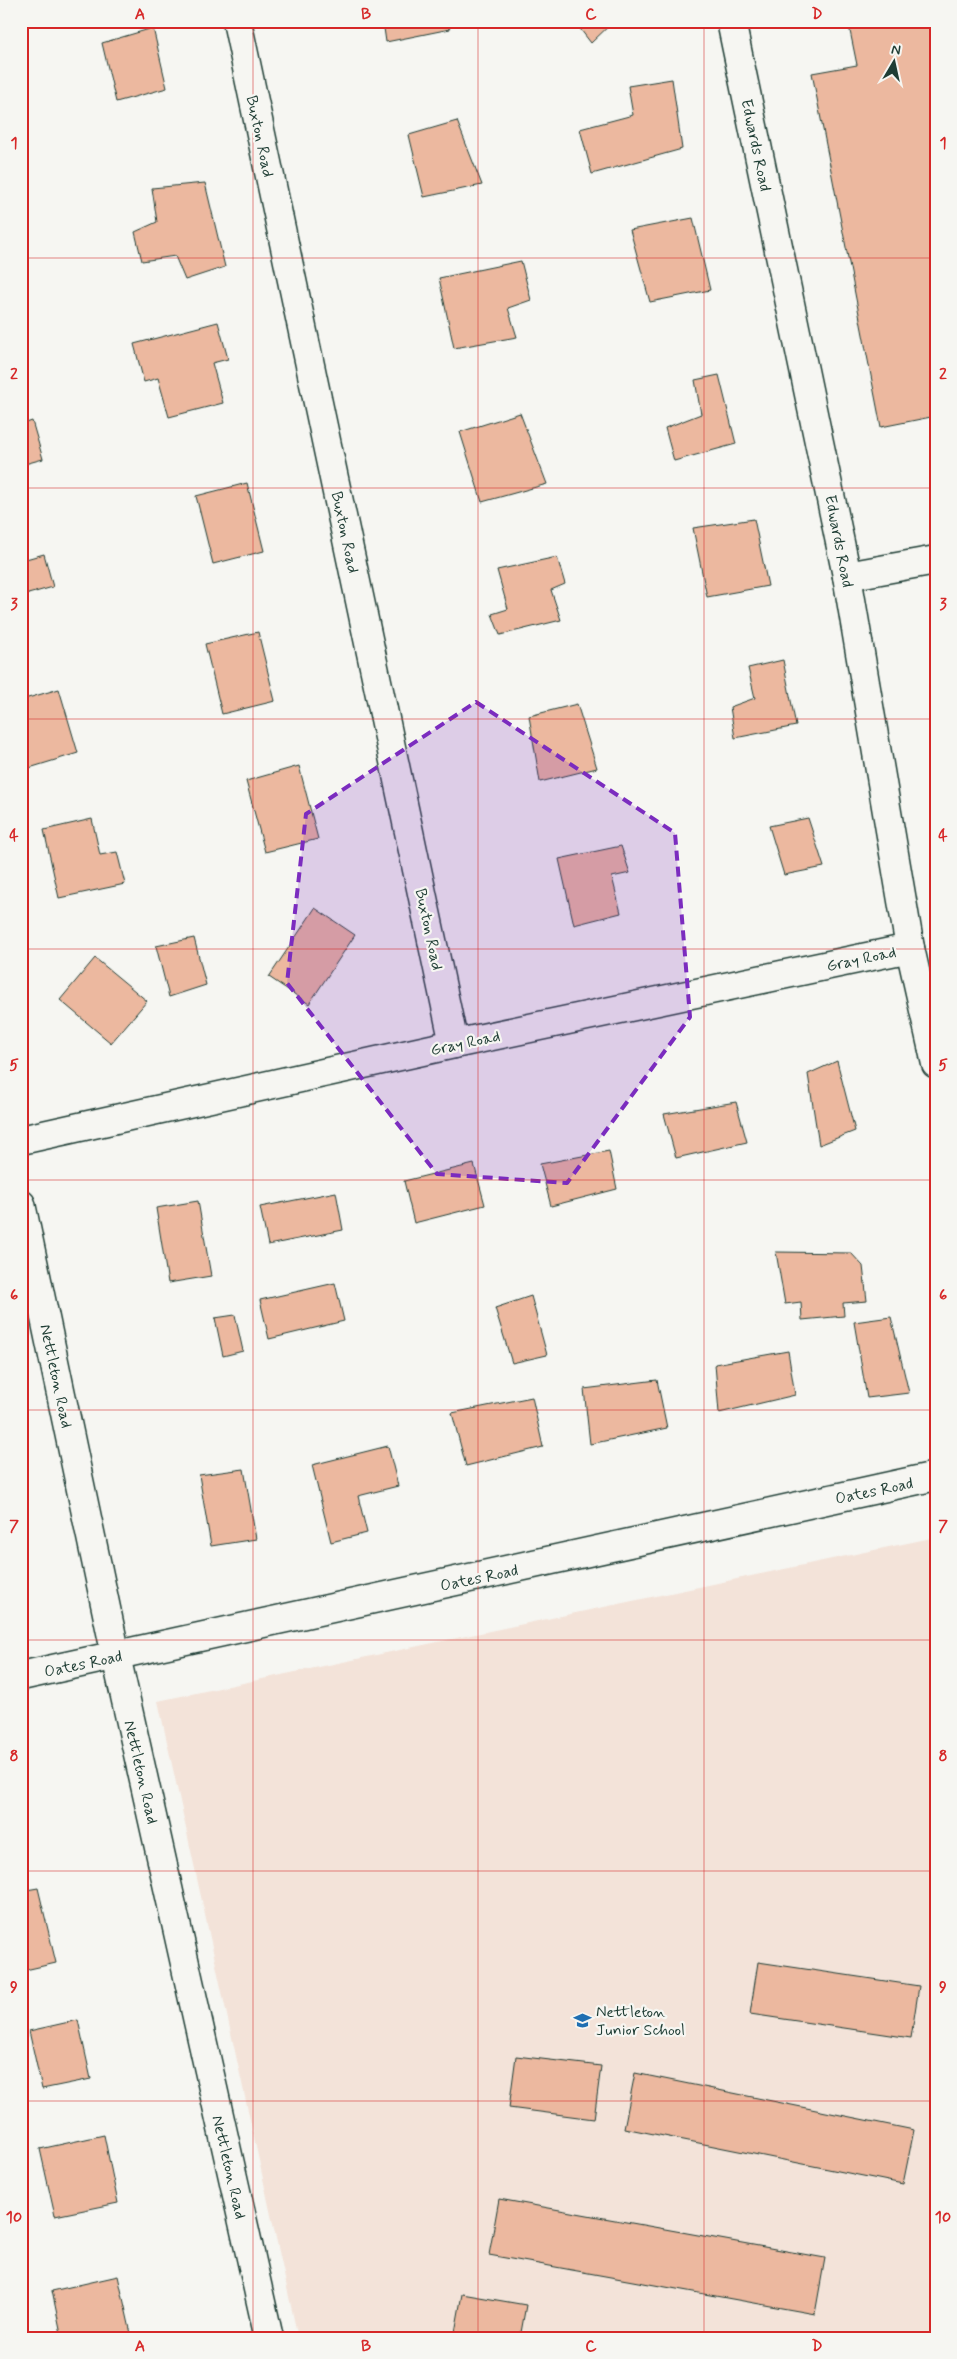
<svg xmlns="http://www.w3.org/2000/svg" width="957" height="2359" font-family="Mynerve,sans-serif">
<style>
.built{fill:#f3e3d9}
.building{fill:#ecb89f;stroke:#1f3d34}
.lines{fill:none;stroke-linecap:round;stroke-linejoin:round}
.minor-casing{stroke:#1f3d34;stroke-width:31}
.minor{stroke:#f6f6f2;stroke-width:28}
.marked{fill:#7b2cbf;fill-opacity:0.2;stroke:#7b2cbf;stroke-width:4;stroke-dasharray:10 6;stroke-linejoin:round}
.grid{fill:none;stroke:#d62828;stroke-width:1;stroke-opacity:0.55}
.labels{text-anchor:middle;stroke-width:4.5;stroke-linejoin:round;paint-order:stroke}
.street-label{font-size:16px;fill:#1f3d34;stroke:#f6f6f2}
.poi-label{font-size:16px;fill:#1f3d34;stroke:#f6f6f2;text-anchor:start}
.neatline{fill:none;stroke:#d62828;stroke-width:2}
.grid-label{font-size:16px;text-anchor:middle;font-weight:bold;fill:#d62828}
</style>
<rect width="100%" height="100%" fill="#f6f6f2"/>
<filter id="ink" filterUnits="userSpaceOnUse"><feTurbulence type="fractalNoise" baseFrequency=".02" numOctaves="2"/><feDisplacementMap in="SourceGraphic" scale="10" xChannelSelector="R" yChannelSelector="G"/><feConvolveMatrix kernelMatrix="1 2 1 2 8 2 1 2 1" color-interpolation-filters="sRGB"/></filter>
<g filter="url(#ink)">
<polygon class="built" points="936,1537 936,2338 298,2338 158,1701"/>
<g class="building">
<polygon points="383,21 448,21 450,29 386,42"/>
<polygon points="574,21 614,21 591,43"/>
<polygon points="848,21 936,21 936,416 881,427 812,73 857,65"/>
<polygon points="153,28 167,88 116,102 102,43"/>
<polygon points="672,79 682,149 592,174 580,129 633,115 628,86"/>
<polygon points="457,121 482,185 424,197 409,135"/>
<polygon points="205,183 225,267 185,280 175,256 142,261 135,232 157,222 152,188"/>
<polygon points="693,218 710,290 650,302 630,230"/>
<polygon points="521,261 531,300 508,308 517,337 454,348 439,278"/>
<polygon points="218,322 228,359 212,363 223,403 169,417 158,378 144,382 134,344"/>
<polygon points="719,375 736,444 674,461 665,428 701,414 695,380"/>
<polygon points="520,413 547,484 482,502 460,432"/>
<polygon points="32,421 43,459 21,465 21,425"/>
<polygon points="247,483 264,551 213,564 196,496"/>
<polygon points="754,519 768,586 707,597 693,528"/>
<polygon points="21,541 26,559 44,554 53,587 21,596"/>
<polygon points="557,557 565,584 551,590 561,620 500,635 492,614 508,609 497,570"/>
<polygon points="258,632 275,701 222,714 205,644"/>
<polygon points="783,660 796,726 735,738 730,707 755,698 748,668"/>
<polygon points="59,689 78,753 26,769 21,754 21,700"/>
<polygon points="577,704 597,768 540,782 529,716"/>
<polygon points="299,766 318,839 265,852 246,781"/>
<polygon points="808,818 824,867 784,875 769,826"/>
<polygon points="92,819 100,855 117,852 125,884 59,898 44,830"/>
<polygon points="621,846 630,873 612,877 621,913 574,925 559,859"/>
<polygon points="315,908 355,935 309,1004 269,977"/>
<polygon points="194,938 206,985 169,997 156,946"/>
<polygon points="95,958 147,1001 111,1043 60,1000"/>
<polygon points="837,1061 855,1131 819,1145 808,1074"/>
<polygon points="736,1102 747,1142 676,1158 664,1114"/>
<polygon points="609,1151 617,1189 551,1206 540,1164"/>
<polygon points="474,1164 485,1205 414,1223 404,1181"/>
<polygon points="336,1192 343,1230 268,1245 260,1207"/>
<polygon points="198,1201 211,1276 168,1283 156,1208"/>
<polygon points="776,1252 851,1253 863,1266 867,1301 843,1303 844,1316 802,1320 801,1302 785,1304"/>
<polygon points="335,1283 344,1321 269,1339 260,1300"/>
<polygon points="531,1296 547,1355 512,1363 495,1308"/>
<polygon points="235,1315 243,1351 223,1356 215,1318"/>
<polygon points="891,1317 909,1393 867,1398 854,1322"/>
<polygon points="788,1351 795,1395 719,1413 715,1364"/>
<polygon points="657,1380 667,1428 590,1444 584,1389"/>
<polygon points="532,1397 543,1447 466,1466 452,1413"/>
<polygon points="388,1446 398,1486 358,1496 367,1533 331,1542 312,1465"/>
<polygon points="244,1469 256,1539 211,1546 199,1475"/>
<polygon points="21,1555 24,1562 25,1588 21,1588"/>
<polygon points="38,1888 56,1963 21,1971 21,1891"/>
<polygon points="758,1962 919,1986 911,2038 750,2014"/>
<polygon points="78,2020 91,2079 42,2089 29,2031"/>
<polygon points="516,2056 601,2066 594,2119 509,2108"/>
<polygon points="635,2073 914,2130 903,2184 624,2128"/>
<polygon points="104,2135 118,2203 55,2216 40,2149"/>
<polygon points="499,2199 825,2258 815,2314 489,2255"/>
<polygon points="118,2276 132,2338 62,2338 52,2291"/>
<polygon points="462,2294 526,2305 520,2338 454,2338"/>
</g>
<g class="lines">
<defs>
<g id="minor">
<polyline points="237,21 454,1044"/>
<polyline points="731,21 847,576 910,948 936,1064"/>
<polyline points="847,576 936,560"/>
<polyline points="21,1140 454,1044 910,948"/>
<polyline points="21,1204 116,1656 269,2338"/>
<polyline points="21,1676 936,1476"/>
</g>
</defs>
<use href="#minor" class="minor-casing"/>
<use href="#minor" class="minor"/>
</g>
</g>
<path class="marked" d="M 476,702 L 675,833 L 690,1017 L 567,1183 L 437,1174 L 287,983 L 306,814 Z"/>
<path class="grid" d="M 253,21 L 253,2338M 478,21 L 478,2338M 704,21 L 704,2338M 21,258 L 936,258M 21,488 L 936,488M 21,719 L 936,719M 21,949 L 936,949M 21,1180 L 936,1180M 21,1410 L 936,1410M 21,1640 L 936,1640M 21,1871 L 936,1871M 21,2101 L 936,2101"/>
<defs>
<symbol id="school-bare" viewBox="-9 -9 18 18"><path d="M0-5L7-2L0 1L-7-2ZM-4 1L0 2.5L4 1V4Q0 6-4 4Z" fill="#1f6fb2" stroke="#f6f6f2" stroke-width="2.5" paint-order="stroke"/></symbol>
</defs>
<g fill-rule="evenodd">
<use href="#school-bare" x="570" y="2008" width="25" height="25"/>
</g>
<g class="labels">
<g class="street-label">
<text transform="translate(261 136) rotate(78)" y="6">Buxton Road</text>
<text transform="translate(757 145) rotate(78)" y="6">Edwards Road</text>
<text transform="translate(346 532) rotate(78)" y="6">Buxton Road</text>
<text transform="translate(840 541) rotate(79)" y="6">Edwards Road</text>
<text transform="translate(430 929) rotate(78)" y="6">Buxton Road</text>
<text transform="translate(861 958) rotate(-12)" y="6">Gray Road</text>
<text transform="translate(465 1042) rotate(-12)" y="6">Gray Road</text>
<text transform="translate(57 1376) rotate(78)" y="6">Nettleton Road</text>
<text transform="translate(874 1490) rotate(-12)" y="6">Oates Road</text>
<text transform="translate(479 1577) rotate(-12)" y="6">Oates Road</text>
<text transform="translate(83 1663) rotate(-12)" y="6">Oates Road</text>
<text transform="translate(142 1772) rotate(77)" y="6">Nettleton Road</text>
<text transform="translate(230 2167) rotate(77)" y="6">Nettleton Road</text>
</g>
<g class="poi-label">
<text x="596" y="2017">Nettleton<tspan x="596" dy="18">Junior School</tspan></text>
</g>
</g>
<rect width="957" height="2359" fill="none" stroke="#f6f6f2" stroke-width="55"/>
<g transform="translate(894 62) rotate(9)" stroke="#f6f6f2" stroke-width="4" paint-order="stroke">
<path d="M0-4L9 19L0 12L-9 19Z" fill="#1f3d34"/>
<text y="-8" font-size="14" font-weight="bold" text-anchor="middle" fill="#1f3d34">N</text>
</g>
<rect x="28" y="28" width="902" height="2304" class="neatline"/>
<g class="grid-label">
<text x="140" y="19">A</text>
<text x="366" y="19">B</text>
<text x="591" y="19">C</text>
<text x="817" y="19">D</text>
<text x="14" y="148">1</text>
<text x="943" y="148">1</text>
<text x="14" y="379">2</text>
<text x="943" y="379">2</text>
<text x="14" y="609">3</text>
<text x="943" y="609">3</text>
<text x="14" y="840">4</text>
<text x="943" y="840">4</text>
<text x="14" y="1070">5</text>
<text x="943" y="1070">5</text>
<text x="14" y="1300">6</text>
<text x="943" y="1300">6</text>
<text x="14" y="1531">7</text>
<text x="943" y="1531">7</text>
<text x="14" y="1761">8</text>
<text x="943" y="1761">8</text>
<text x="14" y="1992">9</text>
<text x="943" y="1992">9</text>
<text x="14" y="2222">10</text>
<text x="943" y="2222">10</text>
<text x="140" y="2351">A</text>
<text x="366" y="2351">B</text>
<text x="591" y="2351">C</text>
<text x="817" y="2351">D</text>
</g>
</svg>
